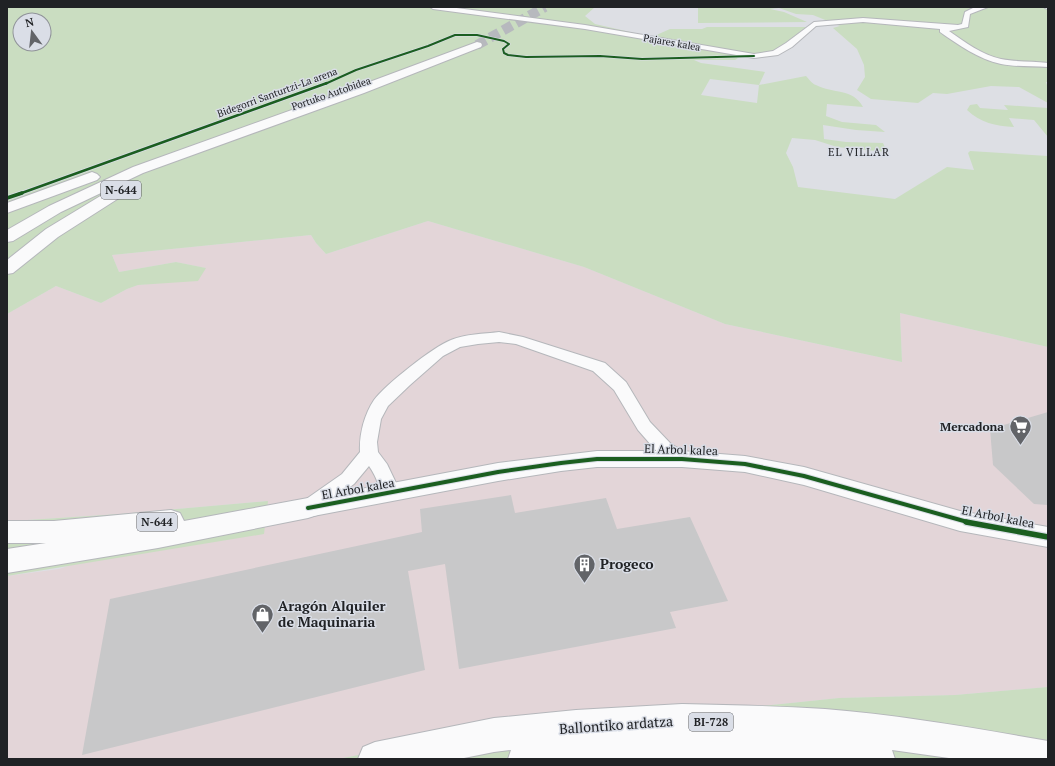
<svg xmlns="http://www.w3.org/2000/svg" width="1055" height="766" font-family="'PT Serif',serif">
<style>
.industrial{fill:#e3d5d8}
.green{fill:#caddc1;fill-rule:evenodd}
.building{fill:#c8c8c9}
.lines{fill:none;stroke-linecap:round;stroke-linejoin:round}
.motorway-tunnel{stroke:#b7b9be;stroke-width:10;stroke-dasharray:10 5;stroke-linecap:butt}
.minor-casing{stroke:#b5b7bb;stroke-width:2}
.tertiary-casing{stroke:#b5b7bb;stroke-width:2}
.primary-casing{stroke:#b5b7bb;stroke-width:2}
.motorway-casing{stroke:#b5b7bb;stroke-width:2}
.minor{fill:#fafafb;fill-rule:evenodd}
.tertiary{fill:#fafafb;fill-rule:evenodd}
.primary{fill:#fafafb;fill-rule:evenodd}
.motorway{fill:#fafafb;fill-rule:evenodd}
.cycleway-far4-casing{stroke:#dadee7;stroke-width:3}
.cycleway-far3-casing{stroke:#dadee7;stroke-width:4}
.cycleway-far2-casing{stroke:#dadee7;stroke-width:5.5}
.cycleway-far1-casing{stroke:#dadee7;stroke-width:6}
.cycleway-casing{stroke:#dadee7;stroke-width:8}
.cycleway-far4{stroke:#1b5e20;stroke-width:2}
.cycleway-far3{stroke:#1b5e20;stroke-width:2.5}
.cycleway-far2{stroke:#1b5e20;stroke-width:3.5}
.cycleway-far1{stroke:#1b5e20;stroke-width:4}
.cycleway{stroke:#1b5e20;stroke-width:5.5}
.labels{text-anchor:middle;stroke-width:3;stroke-linejoin:round;paint-order:stroke}
.far-street-label{font-size:10px;fill:#202225;stroke:#dadee7}
.far-neighbourhood-label{font-size:11px;letter-spacing:1px;fill:#202225;stroke:#dadee7}
.shield{fill:#dadee7;stroke:#585a5f;stroke-width:1}
.shield-label{font-size:11px;font-weight:bold;fill:#202225}
.poi-label{font-size:12px;font-weight:bold;fill:#202225;stroke:#dadee7;text-anchor:end}
.street-label{font-size:12px;fill:#202225;stroke:#dadee7}
.near-poi-label{font-size:14px;font-weight:bold;fill:#202225;stroke:#dadee7;text-anchor:start}
.near-street-label{font-size:14px;fill:#202225;stroke:#dadee7}
</style>
<rect width="100%" height="100%" fill="#dddfe4"/>
<polygon class="industrial" points="428,221 584,267 725,324 902,362 900,313 1048,347 1048,687 955,695 839,698 743,708 486,730 338,759 7,759 7,576 59,569 267,501 120,514 12,521 7,520 7,314 56,286 101,303 127,289 138,285 156,283 206,268 176,262 119,272 112,255 311,235 316,243 326,254"/>
<g class="green">
<path d="M 7,7 L 595,7 L 585,16 L 595,24 L 652,37 L 670,29 L 702,29 L 707,27 L 806,27 C 793,37 779,52 762,53 C 751,54 742,51 731,55 L 738,58 L 735,60 L 694,60 L 701,63 L 765,72 L 759,85 L 806,76 C 809,79 812,84 816,85 C 833,94 853,88 863,107 L 827,104 L 826,116 L 842,122 L 876,125 L 885,132 L 856,130 L 823,125 L 824,139 L 846,142 L 883,143 L 887,152 L 837,147 L 815,140 L 792,138 L 786,153 L 793,167 L 798,187 L 895,199 L 947,167 L 974,170 L 968,153 L 970,151 L 1048,156 L 1048,347 L 900,313 L 902,362 L 725,324 L 584,267 L 428,221 L 326,254 L 316,243 L 311,235 L 112,255 L 119,272 L 176,262 L 206,268 L 198,281 L 138,285 L 127,289 L 101,303 L 56,286 L 7,314 ZM 20,20 L 44,20 L 44,44 L 20,44 ZM 710,79 L 759,85 L 757,103 L 701,95 Z"/>
<polygon points="698,7 1048,7 1048,82 1046,82 1048,88 1048,103 1019,87 991,86 947,94 933,93 918,103 871,99 857,90 865,77 864,65 857,49 833,28 840,26 813,15 796,14 779,8 770,9 784,12 807,22 698,23"/>
<path d="M 977,104 L 980,108 L 1008,110 L 1004,105 L 1048,108 L 1048,137 L 1034,120 L 1009,118 L 1014,127 C 995,126 981,123 967,110 L 970,105 Z"/>
<polygon points="268,501 264,534 7,576 7,520 12,521 120,514"/>
<polygon points="1048,687 1048,759 338,759 486,730 743,708 839,698 955,695"/>
</g>
<g class="building">
<polygon points="1048,412 1048,505 1034,504 993,465 990,429"/>
<polygon points="511,495 515,513 606,498 617,529 690,517 728,601 670,612 676,628 459,669 445,564 408,571 425,670 82,755 110,599 422,532 420,509"/>
</g>
<g class="lines">
<polyline class="motorway-tunnel" points="477,45 545,7"/>
<defs>
<g id="minor">
<path d="M 430,7 L 449,7 L 585,25 L 754,54 L 773,51 L 786,43 L 814,22 L 863,18 L 958,25 L 962,24 L 965,12 L 975,7 L 988,7 L 970,14 L 968,27 L 949,31 C 965,42 982,55 1001,59 C 1016,62 1032,61 1048,63 L 1048,67 C 1032,66 1016,67 1001,64 C 978,59 959,45 940,32 L 940,29 L 863,22 L 816,26 L 792,47 L 778,55 L 754,58 L 585,29 L 433,9 Z"/>
<polygon points="1044,7 1048,7 1048,9 1045,8"/>
<path d="M 499,332 L 523,337 L 605,363 L 626,382 L 650,422 L 671,444 L 688,454 L 691,459 L 688,464 L 682,466 L 676,464 L 659,454 L 638,430 L 614,390 L 593,371 L 516,344 L 499,342 L 478,344 L 460,347 L 443,356 L 410,385 L 388,406 L 381,419 L 377,442 L 378,452 L 387,464 L 397,485 L 397,494 L 395,499 L 388,501 L 381,499 C 378,494 380,489 378,484 C 376,477 373,472 369,466 L 354,484 L 316,512 L 309,515 L 302,512 L 299,507 L 302,502 L 342,474 L 360,452 C 359,435 364,415 374,400 C 385,385 433,347 451,340 C 465,334 484,334 499,332 Z"/>
</g>
<polygon id="tertiary" points="597,451 682,451 745,456 804,467 960,511 1048,527 1048,547 960,531 804,485 745,472 682,467 597,467 561,471 498,481 308,517 300,515 296,508 300,501 308,499 498,463"/>
<path id="primary" d="M 682,704 C 730,705 777,706 825,709 C 900,715 974,728 1048,741 L 1048,759 L 956,759 L 892,750 L 895,759 L 508,759 L 511,750 L 494,752 L 459,759 L 358,759 L 363,747 L 375,742 L 494,718 L 576,710 Z"/>
<g id="motorway">
<polygon points="477,42 481,43 482,45 481,47 364,93 143,173 61,212 13,241 7,242 7,230 49,206 133,167 356,87"/>
<polygon points="92,172 97,174 100,177 97,180 7,213 7,203"/>
<polygon points="113,190 119,192 121,195 119,198 58,237 13,273 7,274 7,260 46,229 107,192"/>
<polygon points="308,498 317,501 321,508 317,515 308,518 158,548 7,573 7,549 46,543 7,543 7,521 54,521 171,510 180,513 184,521"/>
</g>
</defs>
<use href="#minor" class="minor-casing"/>
<use href="#tertiary" class="tertiary-casing"/>
<use href="#primary" class="primary-casing"/>
<use href="#motorway" class="motorway-casing"/>
<use href="#minor" class="minor"/>
<use href="#tertiary" class="tertiary"/>
<use href="#primary" class="primary"/>
<use href="#motorway" class="motorway"/>
<defs>
<polyline id="cycleway-far4" points="325,84 356,70 428,46 455,35 477,35 504,41 509,44 503,49 504,53 508,55 526,57 600,56 642,59 754,56"/>
<polyline id="cycleway-far3" points="19,194 327,83"/>
<polyline id="cycleway-far2" points="7,198 22,193"/>
<polyline id="cycleway-far1" points="308,508 498,472 561,463 597,459 682,459 745,464 804,476 971,523"/>
<polyline id="cycleway" points="966,522 1048,537"/>
</defs>
<use href="#cycleway-far4" class="cycleway-far4-casing"/>
<use href="#cycleway-far3" class="cycleway-far3-casing"/>
<use href="#cycleway-far2" class="cycleway-far2-casing"/>
<use href="#cycleway-far1" class="cycleway-far1-casing"/>
<use href="#cycleway" class="cycleway-casing"/>
<use href="#cycleway-far4" class="cycleway-far4"/>
<use href="#cycleway-far3" class="cycleway-far3"/>
<use href="#cycleway-far2" class="cycleway-far2"/>
<use href="#cycleway-far1" class="cycleway-far1"/>
<use href="#cycleway" class="cycleway"/>
</g>
<defs>
<symbol id="supermarket-pin" viewBox="-11 -11 22 30"><path d="M0 17L-7.5 6A9.5 9.5 0 1 1 7.5 6Z" fill="#626468" stroke="#dadee7"/><path d="M-6-5.5h2.5l.6 2H6L4.5 2H-2.5L-4.4-4H-6ZM-1.5 3.2a1.3 1.3 0 1 0 .1 0ZM3 3.2a1.3 1.3 0 1 0 .1 0Z" fill="#fff"/></symbol>
<symbol id="building-pin" viewBox="-11 -11 22 30"><path d="M0 17L-7.5 6A9.5 9.5 0 1 1 7.5 6Z" fill="#626468" stroke="#dadee7"/><path d="M-4-6H4V6H1V3H-1V6H-4ZM-2.5-4.3h1.7v1.8h-1.7ZM.8-4.3h1.7v1.8H.8ZM-2.5-1h1.7V.8h-1.7ZM.8-1h1.7V.8H.8Z" fill="#fff"/></symbol>
<symbol id="shop-pin" viewBox="-11 -11 22 30"><path d="M0 17L-7.5 6A9.5 9.5 0 1 1 7.5 6Z" fill="#626468" stroke="#dadee7"/><path d="M-5-2.5h2.3a2.7 3.5 0 0 1 5.4 0H5L5.5 6h-11ZM-1.5-2.5h3a1.5 2.3 0 0 0-3 0Z" fill="#fff"/></symbol>
</defs>
<g fill-rule="evenodd">
<use href="#supermarket-pin" x="1008" y="414" width="25" height="34"/>
<use href="#building-pin" x="572" y="552" width="25" height="34"/>
<use href="#shop-pin" x="250" y="602" width="25" height="34"/>
</g>
<g class="labels">
<g class="far-street-label">
<text transform="translate(672 42) rotate(10)" y="4">Pajares kalea</text>
<text transform="translate(277 92) rotate(-20)" y="4">Bidegorri Santurtzi-La arena</text>
<text transform="translate(331 93) rotate(-19)" y="4">Portuko Autobidea</text>
</g>
<g class="far-neighbourhood-label">
<text x="859" y="156">EL VILLAR</text>
</g>
<g class="shield">
<rect x="101" y="181" width="40" height="18" rx="3"/>
<rect x="137" y="513" width="40" height="18" rx="3"/>
<rect x="689" y="713" width="44" height="18" rx="3"/>
</g>
<g class="shield-label">
<text x="121" y="194">N-644</text>
<text x="157" y="526">N-644</text>
<text x="711" y="726">BI-728</text>
</g>
<g class="poi-label">
<text x="1004" y="431">Mercadona</text>
</g>
<g class="street-label">
<text transform="translate(681 450) rotate(2)" y="4">El Arbol kalea</text>
<text transform="translate(358 489) rotate(-10)" y="4">El Arbol kalea</text>
<text transform="translate(998 517) rotate(11)" y="4">El Arbol kalea</text>
</g>
<g class="near-poi-label">
<text x="600" y="569">Progeco</text>
<text x="278" y="611">Aragón Alquiler<tspan x="278" dy="16">de Maquinaria</tspan></text>
</g>
<g class="near-street-label">
<text transform="translate(616 725) rotate(-4)" y="5">Ballontiko ardatza</text>
</g>
</g>
<rect width="1055" height="766" fill="none" stroke="#202225" stroke-width="16"/>
<g transform="translate(32 32) rotate(345)"><circle r="19" fill="#dadee7" stroke="#909399"/>
<path d="M0-3L7 15L0 10L-7 15Z" fill="#626468"/>
<text y="-6" font-size="11" font-weight="bold" text-anchor="middle" fill="#202225">N</text>
</g>
</svg>
